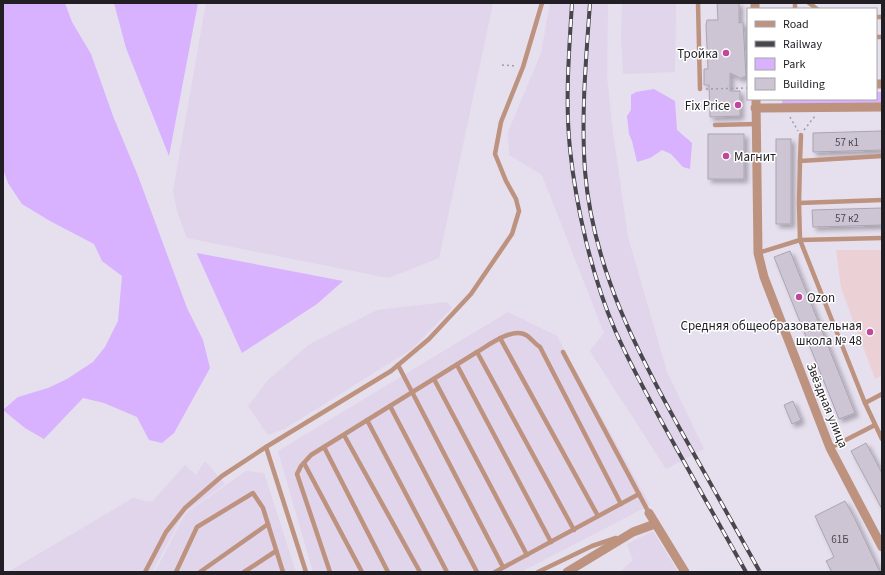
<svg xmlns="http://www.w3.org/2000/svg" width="885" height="575" font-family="'Source Sans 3',sans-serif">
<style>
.built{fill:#e0d5eb}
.education{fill:#ebd1d6}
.green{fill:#d8b1ff}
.building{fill:#cdc5d4;stroke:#aba4b2;filter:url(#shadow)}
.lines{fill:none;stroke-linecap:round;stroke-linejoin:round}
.path{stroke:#a19ba7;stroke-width:1.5;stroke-dasharray:2 3;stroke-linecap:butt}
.lane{stroke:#bd9380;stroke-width:4.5}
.street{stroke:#bd9380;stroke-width:9}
.rail-casing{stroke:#4a464e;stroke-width:4}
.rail{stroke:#fff;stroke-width:2.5;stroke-dasharray:8;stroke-linecap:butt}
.poi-dot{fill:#c0479b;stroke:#fff;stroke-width:1.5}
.labels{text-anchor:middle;stroke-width:3;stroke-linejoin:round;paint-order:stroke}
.number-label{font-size:11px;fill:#4c4850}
.poi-label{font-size:13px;fill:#211e24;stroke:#fff;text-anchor:end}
.street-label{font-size:13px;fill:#211e24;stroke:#fff}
</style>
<defs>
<filter id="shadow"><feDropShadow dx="3.5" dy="3.5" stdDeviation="2" flood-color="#0004"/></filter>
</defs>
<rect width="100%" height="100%" fill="#e6dfee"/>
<g class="built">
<polygon points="206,3 493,3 439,258 388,278 187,238 177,211 173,191"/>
<polygon points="550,3 608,3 607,77 612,125 628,237 667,372 704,449 666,469 590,351 604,333 542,175 509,155 508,132 541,53"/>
<polygon points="622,3 676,3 675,72 623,74 621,37"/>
<polygon points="447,302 452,308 412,349 286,428 268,435 248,406 268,380 310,344 377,310"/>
<polygon points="508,312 557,336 650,505 521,572 313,572 278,451"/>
<polygon points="205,461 225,484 184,513 152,572 8,572 133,498 149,502 153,501 185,465 196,475"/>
<polygon points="246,471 264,473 296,572 155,572 185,514"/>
<polygon points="653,531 678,572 620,572 633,560 627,544"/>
</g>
<polygon class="education" points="836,250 882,250 882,376 875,379 841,288"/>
<g class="green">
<polygon points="3,3 65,3 72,22 91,54 113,116 138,176 187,308 203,340 210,368 174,433 162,443 149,440 137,417 104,403 83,398 44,439 25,428 3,410 18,397 48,388 67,379 93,362 105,347 118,321 122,276 102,261 94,244 50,221 22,204 8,183 3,169"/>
<polygon points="114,3 198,3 169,156 126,48"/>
<polygon points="654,89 675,101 677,130 692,143 690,169 683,167 671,154 662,150 650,158 637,162 632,141 629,134 627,116 631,110 631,95 636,92"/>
<polygon points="876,92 882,92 882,103 782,105 782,99 876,99"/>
<polygon points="197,254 197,253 343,281 317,304 242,353"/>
</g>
<g class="building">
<polygon points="717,3 739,3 739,23 743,22 746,76 742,78 740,78 730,73 730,91 740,91 740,116 710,117 709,85 704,85 704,69 708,69 706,25 707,20 718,20"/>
<polygon points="882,131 882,150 813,152 813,133"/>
<rect x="708" y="134" width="36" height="45"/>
<rect x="776" y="139" width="15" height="85"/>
<polygon points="882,208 882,225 813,227 812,210"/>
<polygon points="790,251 855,413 839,419 774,257"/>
<polygon points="793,401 801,420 792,424 784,405"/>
<polygon points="866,443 882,473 882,509 851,451"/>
<polygon points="845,501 854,517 880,572 832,572 826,561 834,557 815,516"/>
</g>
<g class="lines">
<g class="path">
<polyline points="502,65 516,66"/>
<polyline points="706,89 748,88"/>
<polyline points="790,117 798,131"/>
<polyline points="804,130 815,116"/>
</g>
<g class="lane">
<polyline points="698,3 700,89"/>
<polyline points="795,3 795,9"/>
<polyline points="809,3 817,9"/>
<polyline points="876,17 882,17"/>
<polyline points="876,37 882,37"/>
<polyline points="715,125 756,124"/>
<polyline points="800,161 801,135"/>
<polyline points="882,200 799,203 800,240 865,403 882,439"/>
<polyline points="799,203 800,161 882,156"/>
<polyline points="758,253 800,240 882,238"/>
<polyline points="500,338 598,516"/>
<polyline points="477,352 574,530"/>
<polyline points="563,352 649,513"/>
<polyline points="398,365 503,567"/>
<polyline points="457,365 551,542"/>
<polyline points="434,379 527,555"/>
<polyline points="865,403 882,394"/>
<polyline points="390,406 477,572"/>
<polyline points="367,420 447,572"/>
<polyline points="344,435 420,572"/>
<polyline points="266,447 306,572"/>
<polyline points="324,447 388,572"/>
<polyline points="830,448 875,425"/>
<polyline points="304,463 362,572"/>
<polyline points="145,572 166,532 185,508 222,476 266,447 391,371 429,339 471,294 512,234 519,211 516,199 506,181 495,154 501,122 523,67 542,3"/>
<polyline points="176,572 197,527 253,493 263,508 283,572"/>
<polyline points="200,572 268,524"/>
<polyline points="244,572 276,551"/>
<path d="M 330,572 L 297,474 L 301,466 L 311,455 L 477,352 C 489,345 512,327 526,335 C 531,338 535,344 540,347 L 621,504"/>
<polyline points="495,572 639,494"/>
<polyline points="538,572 592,546 616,538"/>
</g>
<g class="street">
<polyline points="755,3 755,9"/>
<polyline points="876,84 882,84"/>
<polyline points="756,99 758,253 764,277 830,448 882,547"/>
<polyline points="755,108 882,107"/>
<polyline points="649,513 685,572"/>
<polyline points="567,572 633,532 655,524"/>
</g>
<defs>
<g id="rail">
<path d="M 572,3 C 569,52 565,101 570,149 C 576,207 592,277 615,330 C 632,369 653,406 674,444 C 698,487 722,529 746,572"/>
<path d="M 590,3 C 586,59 581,115 585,171 C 593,269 638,354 685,438 C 710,483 735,527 760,572"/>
</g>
</defs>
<use href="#rail" class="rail-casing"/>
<use href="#rail" class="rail"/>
</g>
<g class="poi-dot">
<circle cx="726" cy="53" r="4"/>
<circle cx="738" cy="105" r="4"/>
<circle cx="726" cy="156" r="4"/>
<circle cx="799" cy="297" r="4"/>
<circle cx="870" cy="332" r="4"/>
</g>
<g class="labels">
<g class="number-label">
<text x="847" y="146">57 к1</text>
<text x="847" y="222">57 к2</text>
<text x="840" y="543">61Б</text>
</g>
<g class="poi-label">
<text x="718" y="58">Тройка</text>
<text x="730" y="110">Fix Price</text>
<text x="734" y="161" text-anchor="start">Магнит</text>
<text x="807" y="302" text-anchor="start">Ozon</text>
<text x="862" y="330">Средняя общеобразовательная<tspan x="862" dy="15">школа № 48</tspan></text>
</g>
<g class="street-label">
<text transform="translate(828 405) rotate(68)" y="5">Звёздная улица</text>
</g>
</g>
<rect width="885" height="575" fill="none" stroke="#211e24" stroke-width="8"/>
<rect x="747" y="8" width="130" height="92" fill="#ffffff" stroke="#a6a5a7"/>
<rect x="755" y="21" width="20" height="6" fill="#bd9380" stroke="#a6a5a7"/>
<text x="783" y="28" font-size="12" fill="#211e24">Road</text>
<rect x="755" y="41" width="20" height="6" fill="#4a464e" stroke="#a6a5a7"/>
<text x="783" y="48" font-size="12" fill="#211e24">Railway</text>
<rect x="755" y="58" width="20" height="12" fill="#d8b1ff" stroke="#a6a5a7"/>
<text x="783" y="68" font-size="12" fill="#211e24">Park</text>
<rect x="755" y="78" width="20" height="12" fill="#cdc5d4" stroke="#a6a5a7"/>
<text x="783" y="88" font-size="12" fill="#211e24">Building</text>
</svg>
